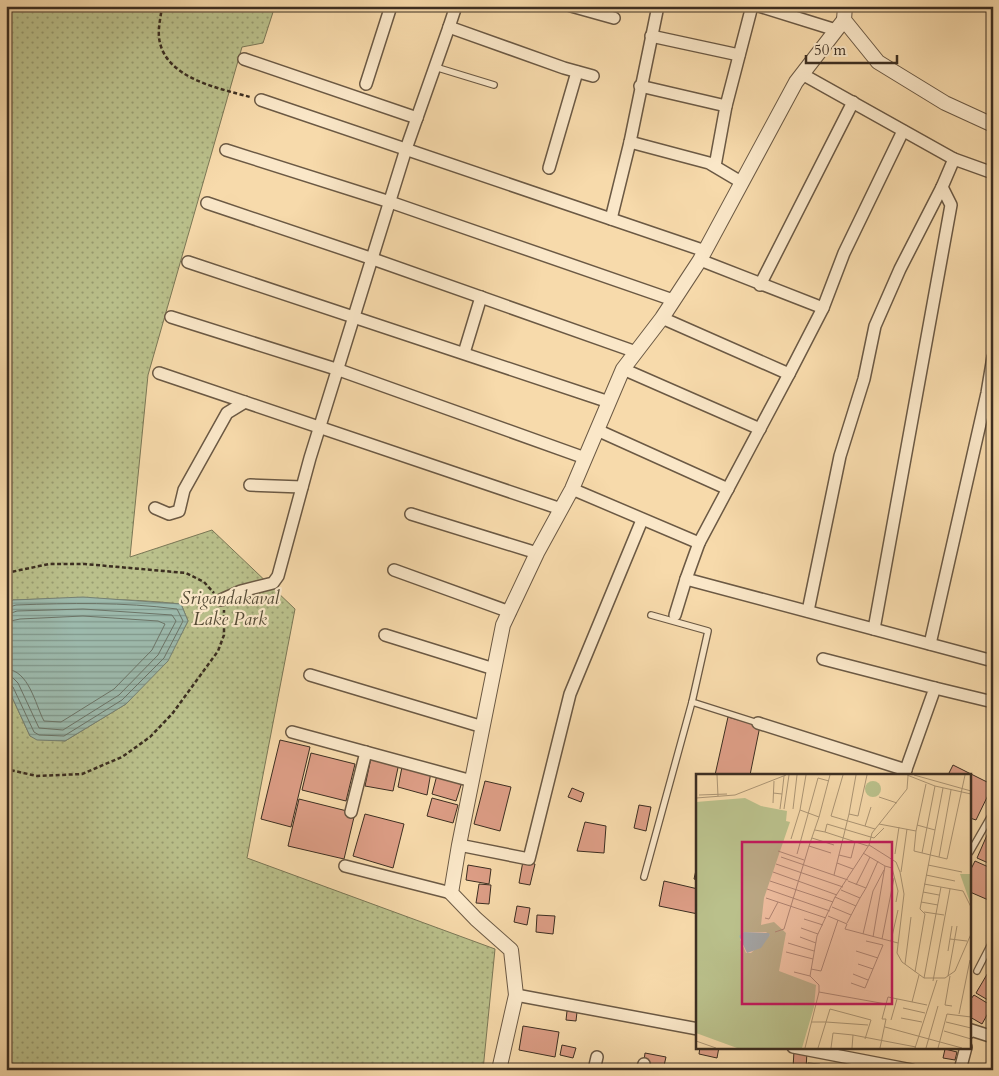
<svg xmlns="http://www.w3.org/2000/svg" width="999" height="1076" font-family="Cardo,serif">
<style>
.grass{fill:url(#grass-dots);stroke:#7b7756}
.water{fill:url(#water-rules);stroke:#768275}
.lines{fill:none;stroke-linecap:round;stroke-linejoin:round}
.shore{stroke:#6c7467;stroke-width:1}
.building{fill:#dc9d85;stroke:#3c2e21}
.service-casing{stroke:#6b5944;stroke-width:8}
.minor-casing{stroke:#6b5944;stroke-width:14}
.tertiary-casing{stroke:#6b5944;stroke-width:16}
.path{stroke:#3c2e21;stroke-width:2.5;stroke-dasharray:4 2.5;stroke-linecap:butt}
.service{stroke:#fae7c8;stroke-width:5.5}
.minor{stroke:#fae7c8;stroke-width:11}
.tertiary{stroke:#fae7c8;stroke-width:14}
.labels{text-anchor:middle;stroke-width:4.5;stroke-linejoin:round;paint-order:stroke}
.park-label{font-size:18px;font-style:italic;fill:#554b36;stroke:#fae7c8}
.inset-road{fill:none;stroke:#ac9574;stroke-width:1}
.view{fill:#c2185b;fill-opacity:0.15;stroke:#c2185b;stroke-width:2.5}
.inset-edge{fill:none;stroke:#3c2e21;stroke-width:2.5}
</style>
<defs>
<pattern id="grass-dots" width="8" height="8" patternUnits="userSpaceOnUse" patternTransform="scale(1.25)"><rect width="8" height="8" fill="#bac08b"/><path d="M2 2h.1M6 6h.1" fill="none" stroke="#989c71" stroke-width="1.8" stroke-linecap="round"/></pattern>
<pattern id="water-rules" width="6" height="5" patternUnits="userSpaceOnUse" patternTransform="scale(1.25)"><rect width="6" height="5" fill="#9dbaad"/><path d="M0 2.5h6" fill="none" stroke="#81988c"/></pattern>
</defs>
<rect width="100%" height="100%" fill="#f7daab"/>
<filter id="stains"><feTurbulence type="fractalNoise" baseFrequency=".004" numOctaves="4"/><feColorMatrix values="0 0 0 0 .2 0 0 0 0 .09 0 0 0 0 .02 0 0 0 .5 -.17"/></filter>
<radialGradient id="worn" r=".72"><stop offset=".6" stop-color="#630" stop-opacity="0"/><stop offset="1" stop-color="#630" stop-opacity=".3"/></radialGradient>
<path class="grass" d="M 6,6 L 275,6 L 263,43 L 242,47 L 148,375 L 130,557 L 212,530 L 295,609 L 247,858 L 495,949 L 483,1070 L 6,1070 L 6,684 L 30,736 L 65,741 L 126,704 L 178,640 L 188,621 L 181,604 C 125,598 70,598 13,600 L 6,604 Z"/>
<polygon class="water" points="83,597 181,604 188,621 168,661 126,704 65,741 37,740 30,736 6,684 6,604 13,600"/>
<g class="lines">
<g class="shore">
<path d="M 6,608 L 16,605 C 70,603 123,602 177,609 L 183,621 L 164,658 L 122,700 L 64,736 L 39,735 L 34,732 L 13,687 L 6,683"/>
<polyline points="6,615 17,611 83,609 172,615 176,621 158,655 119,695 63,730 39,728 18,683 13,678 6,677"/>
<path d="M 6,622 L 20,619 L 83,616 L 158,621 L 165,624 L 152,650 L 114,689 L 61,722 L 44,721 C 35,704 29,670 6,669"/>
</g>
</g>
<g class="building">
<polygon points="728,717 760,726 750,775 715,775"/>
<polygon points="280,740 310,747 291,827 261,819"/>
<polygon points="311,753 355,764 346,801 302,790"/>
<polygon points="371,758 399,763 393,791 365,786"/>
<polygon points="953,765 993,785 976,820 970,818 970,775 948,775"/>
<polygon points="402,767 431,772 427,795 398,787"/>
<polygon points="437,775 462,782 456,801 432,794"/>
<polygon points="485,781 511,787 500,831 474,824"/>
<polygon points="572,788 584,793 581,802 568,797"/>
<polygon points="432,798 458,805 453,823 427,816"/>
<polygon points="299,799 355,813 344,859 288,846"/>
<polygon points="639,805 651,807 646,831 634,828"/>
<polygon points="365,814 404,824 393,868 353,856"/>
<polygon points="585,822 606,826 604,853 577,851"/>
<polygon points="991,826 993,827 993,865 977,858"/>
<polygon points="523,861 535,864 530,885 519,883"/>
<polygon points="698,861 698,880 694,879"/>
<polygon points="975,861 993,869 993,902 970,892 970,871"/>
<polygon points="468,865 491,869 489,884 466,880"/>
<polygon points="664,881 698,889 698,914 659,906"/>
<polygon points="479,884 491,885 489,904 476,903"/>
<polygon points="517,906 530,908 527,925 514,922"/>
<polygon points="537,915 555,916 553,934 536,932"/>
<polygon points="989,971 993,974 993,1003 976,993"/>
<polygon points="974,995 992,1006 982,1024 970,1017 970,1000"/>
<polygon points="567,1011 577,1012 576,1021 566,1020"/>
<polygon points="523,1026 559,1032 555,1057 519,1050"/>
<polygon points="562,1045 576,1048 573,1058 560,1055"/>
<polygon points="700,1047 719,1047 717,1058 699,1054"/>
<polygon points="945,1049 957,1052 955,1060 943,1058"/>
<polygon points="794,1051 807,1052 806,1069 793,1068"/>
<polygon points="645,1053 666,1057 663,1070 643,1069"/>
<polygon points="808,1063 820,1064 819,1070 807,1070"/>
</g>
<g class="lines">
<defs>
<g id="service">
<polyline points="435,67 494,85"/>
<polyline points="651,615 708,631 692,702 758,723"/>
<polyline points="970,852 993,812"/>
<polyline points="644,877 692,702"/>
<polyline points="977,971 993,940"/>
</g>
<g id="minor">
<polyline points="456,6 449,27 564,68 593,76"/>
<polyline points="571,6 614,18"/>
<polyline points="759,6 836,30"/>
<polyline points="651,36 739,55"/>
<polyline points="244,59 417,118"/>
<polyline points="802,74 954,159"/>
<polyline points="366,84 391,6"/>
<polyline points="640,86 726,106 752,6"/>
<polyline points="261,100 705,251"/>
<polyline points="630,142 709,163 741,182"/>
<polyline points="226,150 390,202 673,300"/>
<polyline points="715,166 726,106"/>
<polyline points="549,168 577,72"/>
<polyline points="207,203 373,259 636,352"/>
<polyline points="611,219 630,142 658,6"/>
<polyline points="700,260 823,308 844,253 903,131"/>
<polyline points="188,262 609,402"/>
<polyline points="760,285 853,102"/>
<polyline points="171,317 339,370 585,458"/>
<polyline points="662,318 789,374 823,308"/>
<polyline points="464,353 481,297"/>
<polyline points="623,369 760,429"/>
<polyline points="159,373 561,509"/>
<polyline points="597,430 728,489"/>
<polyline points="250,485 302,487"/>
<polyline points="572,489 699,543 686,579 993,661"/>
<polyline points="155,508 169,514 179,511 184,490 227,413 245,402"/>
<polyline points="411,514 537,553"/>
<polyline points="699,543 789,374"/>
<polyline points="394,570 510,612"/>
<polyline points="221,600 241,591 273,583 278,576 310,458 406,149 449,27"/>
<polyline points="808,611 840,456 864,379 875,326 900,269 942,187"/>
<polyline points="675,615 686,579"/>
<polyline points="874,629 951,205 942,187 954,159 993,173"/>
<polyline points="385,635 494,669"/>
<polyline points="930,644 987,393 993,357"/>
<polyline points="823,659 935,688 904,775"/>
<polyline points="310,675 483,727"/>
<polyline points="935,688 993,702"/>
<polyline points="758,723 906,770"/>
<polyline points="292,732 472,781"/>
<polyline points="351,812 366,752"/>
<polyline points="459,845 529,859 570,694 642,520"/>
<polyline points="345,866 451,893"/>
<polyline points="516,995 698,1029"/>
<polyline points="970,1032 971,1030 993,1037"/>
<polyline points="793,1047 912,1070"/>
<polyline points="594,1070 597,1057"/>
<polyline points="642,1070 644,1064"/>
<polyline points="960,1070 966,1047"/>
</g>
<g id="tertiary">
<polyline points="845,6 844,20 878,62 945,103 993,125"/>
<polyline points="499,1070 516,995 511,950 476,919 451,893 459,845 503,625 537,553 572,489 623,369 662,318 700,260 796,82 844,20"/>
</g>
</defs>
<use href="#service" class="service-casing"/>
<use href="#minor" class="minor-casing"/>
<use href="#tertiary" class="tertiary-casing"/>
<g class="path">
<path d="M 162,6 C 161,16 158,27 159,37 C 163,78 218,88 250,97"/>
<polyline points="6,573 49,564 85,564 186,573 204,582 214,593"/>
<polyline points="6,766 10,770 37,776 82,774 122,757 150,737 172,714 218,651 224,635 224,610"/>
</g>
<use href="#service" class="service"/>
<use href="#minor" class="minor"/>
<use href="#tertiary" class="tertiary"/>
</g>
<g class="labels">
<g class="park-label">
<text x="230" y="604">Srigandakaval<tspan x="230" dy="21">Lake Park</tspan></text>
</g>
</g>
<g transform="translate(696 774)">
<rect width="275" height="275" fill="#f7daab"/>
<path d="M 49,24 L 65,32 L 91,37 L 90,47 L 94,48 L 68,124 L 65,151 L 78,148 L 90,159 L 83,197 L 120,211 L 118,233 L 106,274 L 41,274 L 0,259 L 0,28 ZM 48,158 L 70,158 L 74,161 L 55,179 L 50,179 L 44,165 ZM 264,100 L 275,100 L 275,131 Z" fill="#bac08b" fill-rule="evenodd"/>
<path d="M169 15a8 8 0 1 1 16 0a8 8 0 1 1-16 0Z" fill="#bac08b"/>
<path d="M 48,158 L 73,159 L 74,161 L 65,174 L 51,179 L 43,162 Z" fill="#9dbaad"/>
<path class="inset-road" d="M 21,1 L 22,22M 110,1 L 104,36 L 123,43 L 113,72 L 135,79M 147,1 L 135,42 L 179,55M 211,1 L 239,12 L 275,20M 218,1 L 275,17M 212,2 L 211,15 L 176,59 L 173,71 L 200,88 L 204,98 L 208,120 L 201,179 L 206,188 L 228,204 L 249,204 L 259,197 L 275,160M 77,19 L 86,20 L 88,2M 3,21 L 31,20M 183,23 L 201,29M 0,24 L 39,21 L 90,1M 77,29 L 78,7M 84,35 L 86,20M 88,35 L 93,1M 97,35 L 101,1M 153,40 L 160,1M 123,43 L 134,1M 183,50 L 220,57 L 218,77 L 251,85 L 269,1M 221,51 L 239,56M 169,52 L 175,33M 119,56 L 129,58 L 131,50 L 178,64 L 188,54M 220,57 L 230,10M 129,58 L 172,72M 116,64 L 138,71M 95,65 L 104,36M 82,77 L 108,86M 167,79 L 189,92M 226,79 L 239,12M 101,80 L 122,4 L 133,7M 199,80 L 203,53M 143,81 L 155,84 L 159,68M 85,83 L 152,106M 243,83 L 255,16M 141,89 L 157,95M 80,90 L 147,113M 232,91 L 266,98M 77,98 L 141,121M 205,98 L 211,55M 138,101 L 153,40 L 162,42 L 171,1M 230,101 L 259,107M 74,107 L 137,128M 152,107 L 170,114 L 182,87M 228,110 L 267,117 L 275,133M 160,111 L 174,83M 71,115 L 134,137M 145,116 L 164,124 L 170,114M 227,118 L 243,121M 139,123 L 160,132M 70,124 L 130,144M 225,128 L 242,131M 136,133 L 155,141M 228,138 L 248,141M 132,142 L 151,150 L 149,155 L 202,169M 69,144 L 73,145 L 82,128M 108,145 L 127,151M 151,149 L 164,124M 105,154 L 122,160M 79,158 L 88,155 L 113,72M 167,160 L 177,117 L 188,96M 104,163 L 120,169M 177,163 L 189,92 L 196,94 L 202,117 L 200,128M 186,165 L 198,104M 254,165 L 271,167M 195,167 L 202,136M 92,169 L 118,177M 160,177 L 182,184M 252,177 L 256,152M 90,178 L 117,185M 162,190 L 177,195M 209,190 L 215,143M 115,195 L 125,197 L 142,146M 98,198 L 114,202M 219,198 L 229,140 L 224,135 L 247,14M 157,200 L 172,206M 252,202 L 261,152M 254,202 L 249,231 L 256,232M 228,204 L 245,113M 237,207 L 254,115M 155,209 L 169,214 L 187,171 L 170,167M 123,218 L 190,230 L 192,223 L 231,231M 216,228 L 223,201M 207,234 L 229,239M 263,240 L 274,186M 205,244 L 226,248M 195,246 L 201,225M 116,248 L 130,248 L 122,274M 250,248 L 275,254M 189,253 L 266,274M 248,257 L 275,265M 157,261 L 220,273M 169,265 L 175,246 L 134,235 L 130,248 L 172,251M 0,267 L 20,274M 109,274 L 123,218 L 123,211 L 114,202 L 121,162 L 139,123 L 173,71M 135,274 L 137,259 L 157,261 L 156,274M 184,274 L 190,245 L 186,245 L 190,230M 219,274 L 241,206M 230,274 L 242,232M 242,274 L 251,240 L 275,243"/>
<path class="view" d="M 46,68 L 196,68 L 196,230 L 46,230 Z"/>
<rect width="275" height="275" class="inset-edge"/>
</g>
<rect width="999" height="1076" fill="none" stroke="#f7daab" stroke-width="25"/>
<rect x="8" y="8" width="984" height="1061" fill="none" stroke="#3c2e21" stroke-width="2.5"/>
<rect x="12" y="12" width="974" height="1051" fill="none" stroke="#3c2e21"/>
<path d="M806 55v8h91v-8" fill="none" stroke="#3c2e21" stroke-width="2.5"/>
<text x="814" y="55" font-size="15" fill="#3c2e21" stroke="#fae7c8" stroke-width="4" paint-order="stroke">50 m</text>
<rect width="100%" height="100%" filter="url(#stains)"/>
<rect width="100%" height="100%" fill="url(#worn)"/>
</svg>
